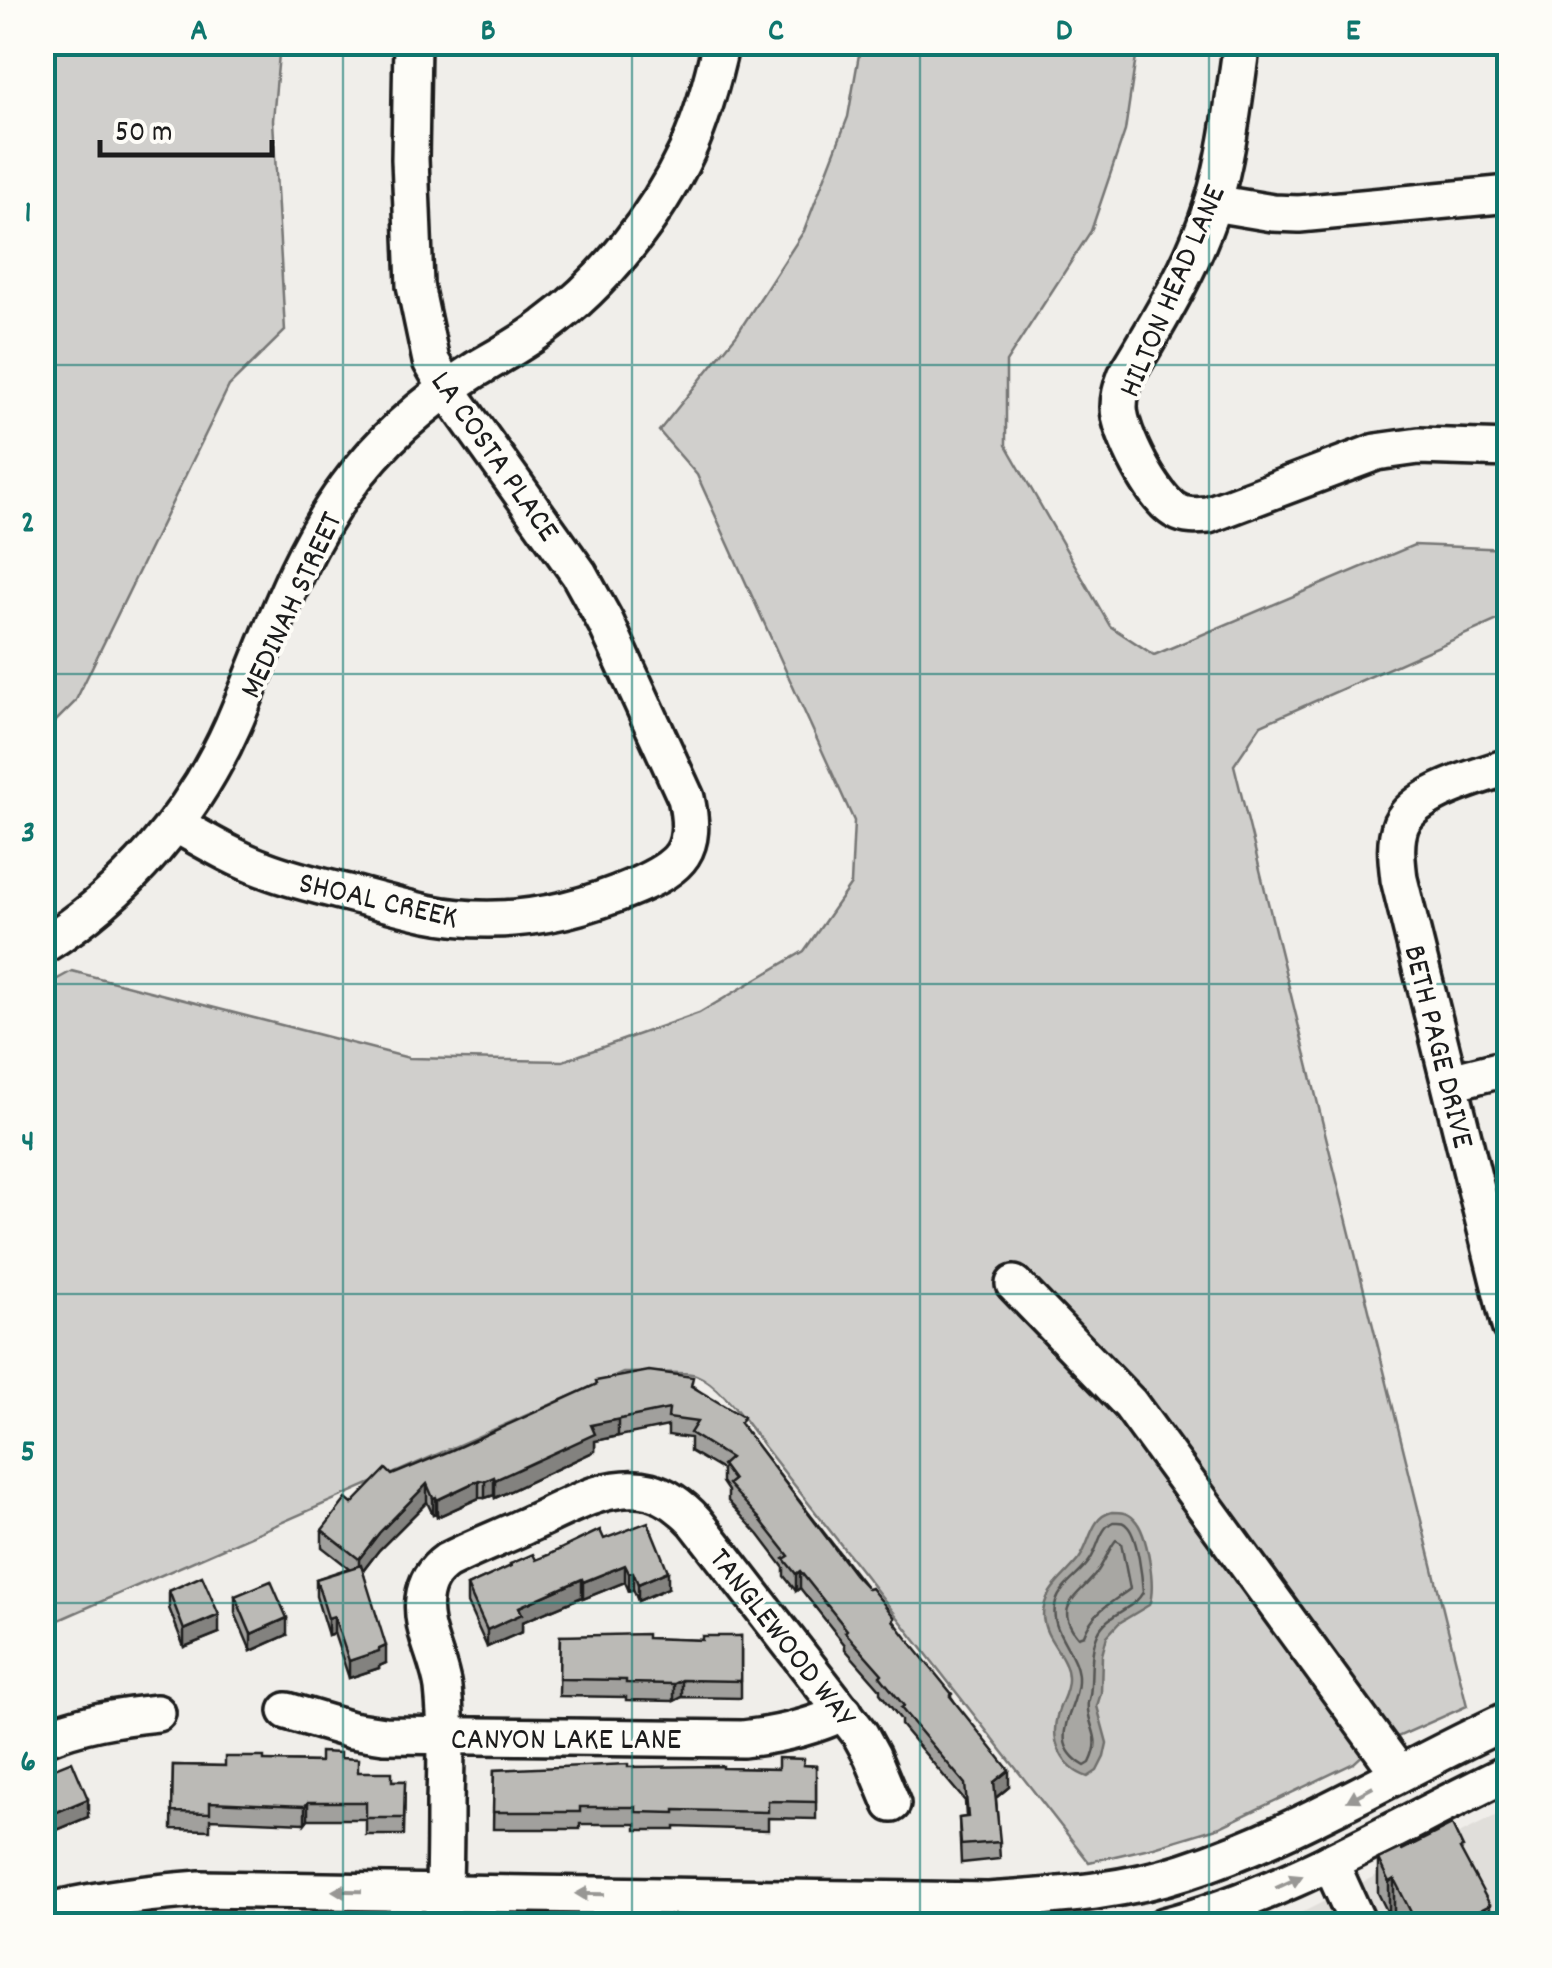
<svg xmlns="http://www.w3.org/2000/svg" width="1552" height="1968" font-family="Dekko,sans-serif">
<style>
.built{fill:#e0deda}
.green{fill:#d0cfcc;stroke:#767674;stroke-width:2.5}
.water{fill:#a8a7a3;stroke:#706f6d;stroke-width:2.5}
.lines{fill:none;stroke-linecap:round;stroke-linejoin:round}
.shore{stroke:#545452;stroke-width:2.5}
.minor-casing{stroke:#1c1c1c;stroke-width:42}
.minor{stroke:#fdfcf7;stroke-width:35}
.wall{fill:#a1a09d;stroke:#1c1c1c;stroke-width:2.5}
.shaded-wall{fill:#83827f;stroke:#1c1c1c;stroke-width:2.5}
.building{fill:#bbbab6;stroke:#1c1c1c;stroke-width:2.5}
.oneway{fill:#989794}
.grid{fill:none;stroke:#0f766e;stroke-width:2.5;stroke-opacity:0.55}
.labels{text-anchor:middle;stroke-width:8;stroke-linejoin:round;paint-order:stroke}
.street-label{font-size:32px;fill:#1c1c1c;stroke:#fdfcf7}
.neatline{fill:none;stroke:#0f766e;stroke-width:4}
.grid-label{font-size:32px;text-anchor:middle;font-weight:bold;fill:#0f766e}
</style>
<rect width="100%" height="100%" fill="#f0eeea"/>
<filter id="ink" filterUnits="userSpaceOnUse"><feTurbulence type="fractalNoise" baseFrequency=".01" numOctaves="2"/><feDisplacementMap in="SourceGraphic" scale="20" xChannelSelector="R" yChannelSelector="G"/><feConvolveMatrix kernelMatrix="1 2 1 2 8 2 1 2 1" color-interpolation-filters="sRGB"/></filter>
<g filter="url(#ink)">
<polygon class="built" points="1509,1809 1509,1925 1262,1926 1305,1911"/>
<g class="green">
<polygon points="42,43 280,43 273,120 285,331 229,386 75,702 43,734"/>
<path d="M 861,43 L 1138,43 L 1125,131 L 1091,231 L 1006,362 L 1006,445 L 1110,626 L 1154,655 L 1414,545 L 1509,549 L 1509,615 L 1261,725 L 1234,765 L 1467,1706 L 1368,1750 L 1354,1763 L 1220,1827 L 1154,1847 L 1089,1862 L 763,1445 C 749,1425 719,1384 696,1375 C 687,1371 637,1373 623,1373 L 43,1627 L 43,987 L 72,971 L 409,1058 L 563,1061 L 699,1013 L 804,951 L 851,884 L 854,821 L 697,475 L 659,431 L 737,334 L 804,231 L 848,117 Z"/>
</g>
<path class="water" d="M 1112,1512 C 1120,1512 1128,1512 1134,1519 C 1148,1533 1156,1587 1149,1605 L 1119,1623 L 1107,1636 L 1102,1655 L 1101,1693 L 1097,1706 L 1107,1743 L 1104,1757 L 1097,1771 L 1088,1777 C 1063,1769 1050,1742 1057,1716 C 1060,1703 1068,1693 1068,1680 C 1069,1655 1044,1641 1043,1616 C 1043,1590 1064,1578 1079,1559 C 1091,1543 1090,1517 1112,1512 Z"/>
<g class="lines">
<g class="shore">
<path d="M 1113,1522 C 1121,1522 1123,1521 1128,1527 C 1138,1539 1142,1577 1143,1592 C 1134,1610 1107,1613 1098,1633 C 1089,1653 1093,1675 1090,1695 C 1088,1706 1087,1699 1088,1710 C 1091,1733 1102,1738 1090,1763 L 1085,1766 C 1044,1742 1077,1711 1078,1682 C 1080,1651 1047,1633 1056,1602 C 1061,1585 1081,1575 1090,1560 C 1099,1547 1099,1529 1113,1522 Z"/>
<path d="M 1116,1540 L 1121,1543 L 1130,1589 C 1111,1603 1092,1612 1084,1635 L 1078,1637 C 1053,1607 1076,1598 1095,1575 C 1104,1564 1108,1550 1116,1540 Z"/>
</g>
<defs>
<g id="minor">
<path d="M 1242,42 C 1234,96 1229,151 1213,203 C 1194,264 1159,321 1126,376 C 1122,386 1119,396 1119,407 C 1119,432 1154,500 1176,511 C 1186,517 1197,516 1208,515 L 1376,452 L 1419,446 L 1510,449"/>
<polyline points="1213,203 1273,213 1299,214 1510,194"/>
<path d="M 1510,766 C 1478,777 1416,792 1401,824 C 1394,842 1397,861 1399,879 L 1510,1326"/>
<path d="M 175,824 C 204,840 233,858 264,869 C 295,881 328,888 360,896 C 382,902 405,908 427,913 C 500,928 569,915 636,886 C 681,866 698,851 686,798 L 606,623 L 579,574 L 447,389 L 431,361 L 415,285 L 410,159 L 412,42"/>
<path d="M 42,946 C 126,894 193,815 233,725 C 268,645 294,558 347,487 C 381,440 426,401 475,370 C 499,356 523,343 545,326 C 604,283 656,217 687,151 C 703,116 713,79 721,42"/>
<polyline points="1451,1082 1510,1067"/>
<polyline points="1014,1284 1130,1404 1399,1773"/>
<path d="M 287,1711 L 351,1730 L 384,1735 L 743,1739 C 779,1735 811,1728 844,1712"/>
<path d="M 42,1739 C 79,1723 118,1717 157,1713"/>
<polyline points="1330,1862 1359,1926"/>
<path d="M 42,1913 C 94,1899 146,1893 200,1889 L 989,1901 C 1054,1896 1122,1892 1185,1871 C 1299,1834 1401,1769 1510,1719"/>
<path d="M 442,1926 C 445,1885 445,1844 445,1803 C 446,1765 447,1726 443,1688 C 439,1658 420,1629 424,1599 C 426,1582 433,1571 447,1561 C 472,1548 499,1538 525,1526 C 562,1510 609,1480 650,1491 C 668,1496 683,1508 695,1521 L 860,1734 L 872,1756 L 892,1804"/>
<path d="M 1164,1926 C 1287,1894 1396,1826 1510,1772"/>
</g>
</defs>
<use href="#minor" class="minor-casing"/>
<use href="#minor" class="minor"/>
</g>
<g class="wall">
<polygon points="693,1386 743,1428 952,1698 1009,1787 996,1798 1000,1859 961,1863 959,1818 966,1817 965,1801 901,1725 901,1720 880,1693 880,1689 845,1649 845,1645 800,1588 796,1591 784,1576 784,1568 759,1535 728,1501 728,1491 722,1482 722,1470 690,1451 690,1438 668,1435 668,1426 595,1441 595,1451 495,1498 494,1495 485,1498 479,1498 437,1517 436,1514 433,1515 427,1502 379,1550 363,1571 386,1663 379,1666 379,1668 349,1678 334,1633 328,1635 316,1596 316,1579 349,1568 322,1547 322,1530 352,1504 392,1475"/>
<polygon points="604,1539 668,1588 638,1601 633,1589 629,1591 625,1582 583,1599 582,1597 522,1622 522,1632 487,1647 467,1603 467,1586 510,1567 510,1564 536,1560"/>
<polygon points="169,1591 219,1633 184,1647 169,1608"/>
<polygon points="235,1596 287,1635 251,1651 235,1613"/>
<polygon points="560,1636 702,1640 741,1636 741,1698 682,1697 674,1701 626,1700 626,1697 559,1696"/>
<polygon points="340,1758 358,1772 392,1781 405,1781 404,1835 366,1835 366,1819 308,1819 305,1823 210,1819 210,1830 172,1829 173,1765 225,1766 264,1761 320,1762"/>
<polygon points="803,1765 816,1766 816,1819 768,1818 768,1830 675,1827 675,1830 636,1830 636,1824 580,1824 580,1829 493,1829 494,1770 628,1767 778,1769"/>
<polygon points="42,1773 88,1817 52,1832 42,1810"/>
<polygon points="1402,1850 1463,1856 1490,1926 1401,1926 1394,1913 1389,1915 1378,1893 1378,1859"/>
</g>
<g class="shaded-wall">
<polygon points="618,1418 618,1436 595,1441 595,1451 495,1498 495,1480 591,1425"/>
<polygon points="494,1477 494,1495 485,1498 485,1481"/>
<polygon points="479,1480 479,1498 437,1517 437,1500"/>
<polygon points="427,1484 427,1502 379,1550 359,1576 359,1559 379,1533"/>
<polygon points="436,1497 436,1514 433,1515 433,1498"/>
<polygon points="625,1565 625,1582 583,1599 583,1582"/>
<polygon points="668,1571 668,1588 638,1601 638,1584"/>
<polygon points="800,1571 800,1588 796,1591 796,1574"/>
<polygon points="633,1572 633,1589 629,1591 629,1573"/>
<polygon points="582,1579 582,1597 522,1622 522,1632 487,1647 487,1630 519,1607"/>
<polygon points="219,1615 219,1633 184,1647 184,1630"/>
<polygon points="334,1616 334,1633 328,1635 328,1618"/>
<polygon points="287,1618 287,1635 251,1651 251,1634"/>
<polygon points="386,1646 386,1663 379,1666 379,1668 349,1678 349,1661"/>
<polygon points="682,1680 682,1697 674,1701 674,1684"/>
<polygon points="1009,1770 1009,1787 994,1799 994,1782"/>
<polygon points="88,1799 88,1817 52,1832 52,1814"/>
<polygon points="308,1802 308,1819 305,1823 305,1806"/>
<polygon points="1394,1879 1394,1913 1389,1915 1389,1882"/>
<polygon points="1490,1905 1490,1926 1470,1926 1470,1915"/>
<polygon points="1468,1913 1468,1926 1442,1926"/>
</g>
<g class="building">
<polygon points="649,1371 693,1377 691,1386 743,1417 740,1423 854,1574 868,1589 871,1588 895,1618 893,1620 913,1646 952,1694 950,1696 1009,1770 994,1782 1000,1842 961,1845 959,1818 968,1817 965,1784 901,1708 904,1706 880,1676 882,1674 845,1632 847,1630 800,1571 796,1574 784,1559 789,1556 759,1518 728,1484 733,1480 722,1465 730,1458 690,1433 697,1422 668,1418 669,1409 591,1425 595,1434 495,1480 494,1477 485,1481 479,1480 437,1500 436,1497 433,1498 427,1484 379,1533 359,1559 322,1530 346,1499 352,1504 386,1469 392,1475 452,1450 597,1384 596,1381"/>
<polygon points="648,1522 668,1571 638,1584 633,1572 629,1573 625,1565 583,1582 582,1579 519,1607 522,1614 487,1630 467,1586 511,1566 510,1564 533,1554 536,1560 548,1555 600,1530 604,1539"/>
<polygon points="361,1565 386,1646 379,1649 379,1651 349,1661 334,1616 328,1618 316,1579"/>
<polygon points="202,1576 219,1615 184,1630 169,1591"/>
<polygon points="271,1581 287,1618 251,1634 235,1596"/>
<polygon points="647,1634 647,1638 702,1640 702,1636 741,1636 741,1681 682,1680 674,1684 626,1683 626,1680 559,1679 560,1636"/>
<polygon points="320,1752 340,1753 340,1758 358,1759 358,1772 392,1772 392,1781 405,1781 404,1818 366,1818 366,1802 308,1802 305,1806 210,1802 210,1813 172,1812 173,1765 225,1766 225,1757 264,1757 264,1761 320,1762"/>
<polygon points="778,1758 804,1759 803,1765 816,1766 816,1802 768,1801 768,1812 675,1810 675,1813 636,1812 636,1807 580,1807 580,1812 493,1812 494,1770 628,1764 628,1767 723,1766 723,1768 778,1769"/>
<polygon points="72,1761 88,1799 52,1814 42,1793 42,1773"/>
<polygon points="1452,1825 1463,1848 1460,1849 1490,1905 1470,1915 1468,1913 1442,1926 1418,1926 1394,1879 1389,1882 1378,1859 1401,1848 1402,1850"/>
</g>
<defs><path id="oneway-solid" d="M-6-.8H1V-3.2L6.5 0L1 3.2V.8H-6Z" transform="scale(2.5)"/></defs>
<g class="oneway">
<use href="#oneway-solid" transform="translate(1360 1794) rotate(152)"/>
<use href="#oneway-solid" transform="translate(1289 1882) rotate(-25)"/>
<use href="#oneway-solid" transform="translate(347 1891) rotate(-179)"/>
<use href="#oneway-solid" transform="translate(590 1894) rotate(-179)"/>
</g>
</g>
<path class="grid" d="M 343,42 L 343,1926M 632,42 L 632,1926M 920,42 L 920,1926M 1209,42 L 1209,1926M 42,365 L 1510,365M 42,674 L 1510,674M 42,984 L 1510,984M 42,1294 L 1510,1294M 42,1603 L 1510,1603"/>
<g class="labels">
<g class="street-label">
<text transform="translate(1170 290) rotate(-67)" y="11">HILTON HEAD LANE</text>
<text transform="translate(497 455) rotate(55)" y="11">LA COSTA PLACE</text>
<text transform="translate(289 604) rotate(-65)" y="11">MEDINAH STREET</text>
<text transform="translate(379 898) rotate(13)" y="11">SHOAL CREEK</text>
<text transform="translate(1441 1046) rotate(76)" y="11">BETH PAGE DRIVE</text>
<text transform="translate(784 1636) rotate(52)" y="11">TANGLEWOOD WAY</text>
<text x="566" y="1748">CANYON LAKE LANE</text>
</g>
</g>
<rect width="1552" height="1968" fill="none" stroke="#fdfcf7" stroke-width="110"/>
<path d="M100 140v15h172v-15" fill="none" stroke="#1c1c1c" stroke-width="5"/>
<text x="115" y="140" font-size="30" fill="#1c1c1c" stroke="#fdfcf7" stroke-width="8" paint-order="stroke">50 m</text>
<rect x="55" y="55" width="1442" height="1858" class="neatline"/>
<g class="grid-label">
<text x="199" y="39">A</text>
<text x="488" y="39">B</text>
<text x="776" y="39">C</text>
<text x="1064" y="39">D</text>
<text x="1353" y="39">E</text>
<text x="28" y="221">1</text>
<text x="28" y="531">2</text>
<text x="28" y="841">3</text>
<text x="28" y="1150">4</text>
<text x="28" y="1460">5</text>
<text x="28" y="1770">6</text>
</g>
</svg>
